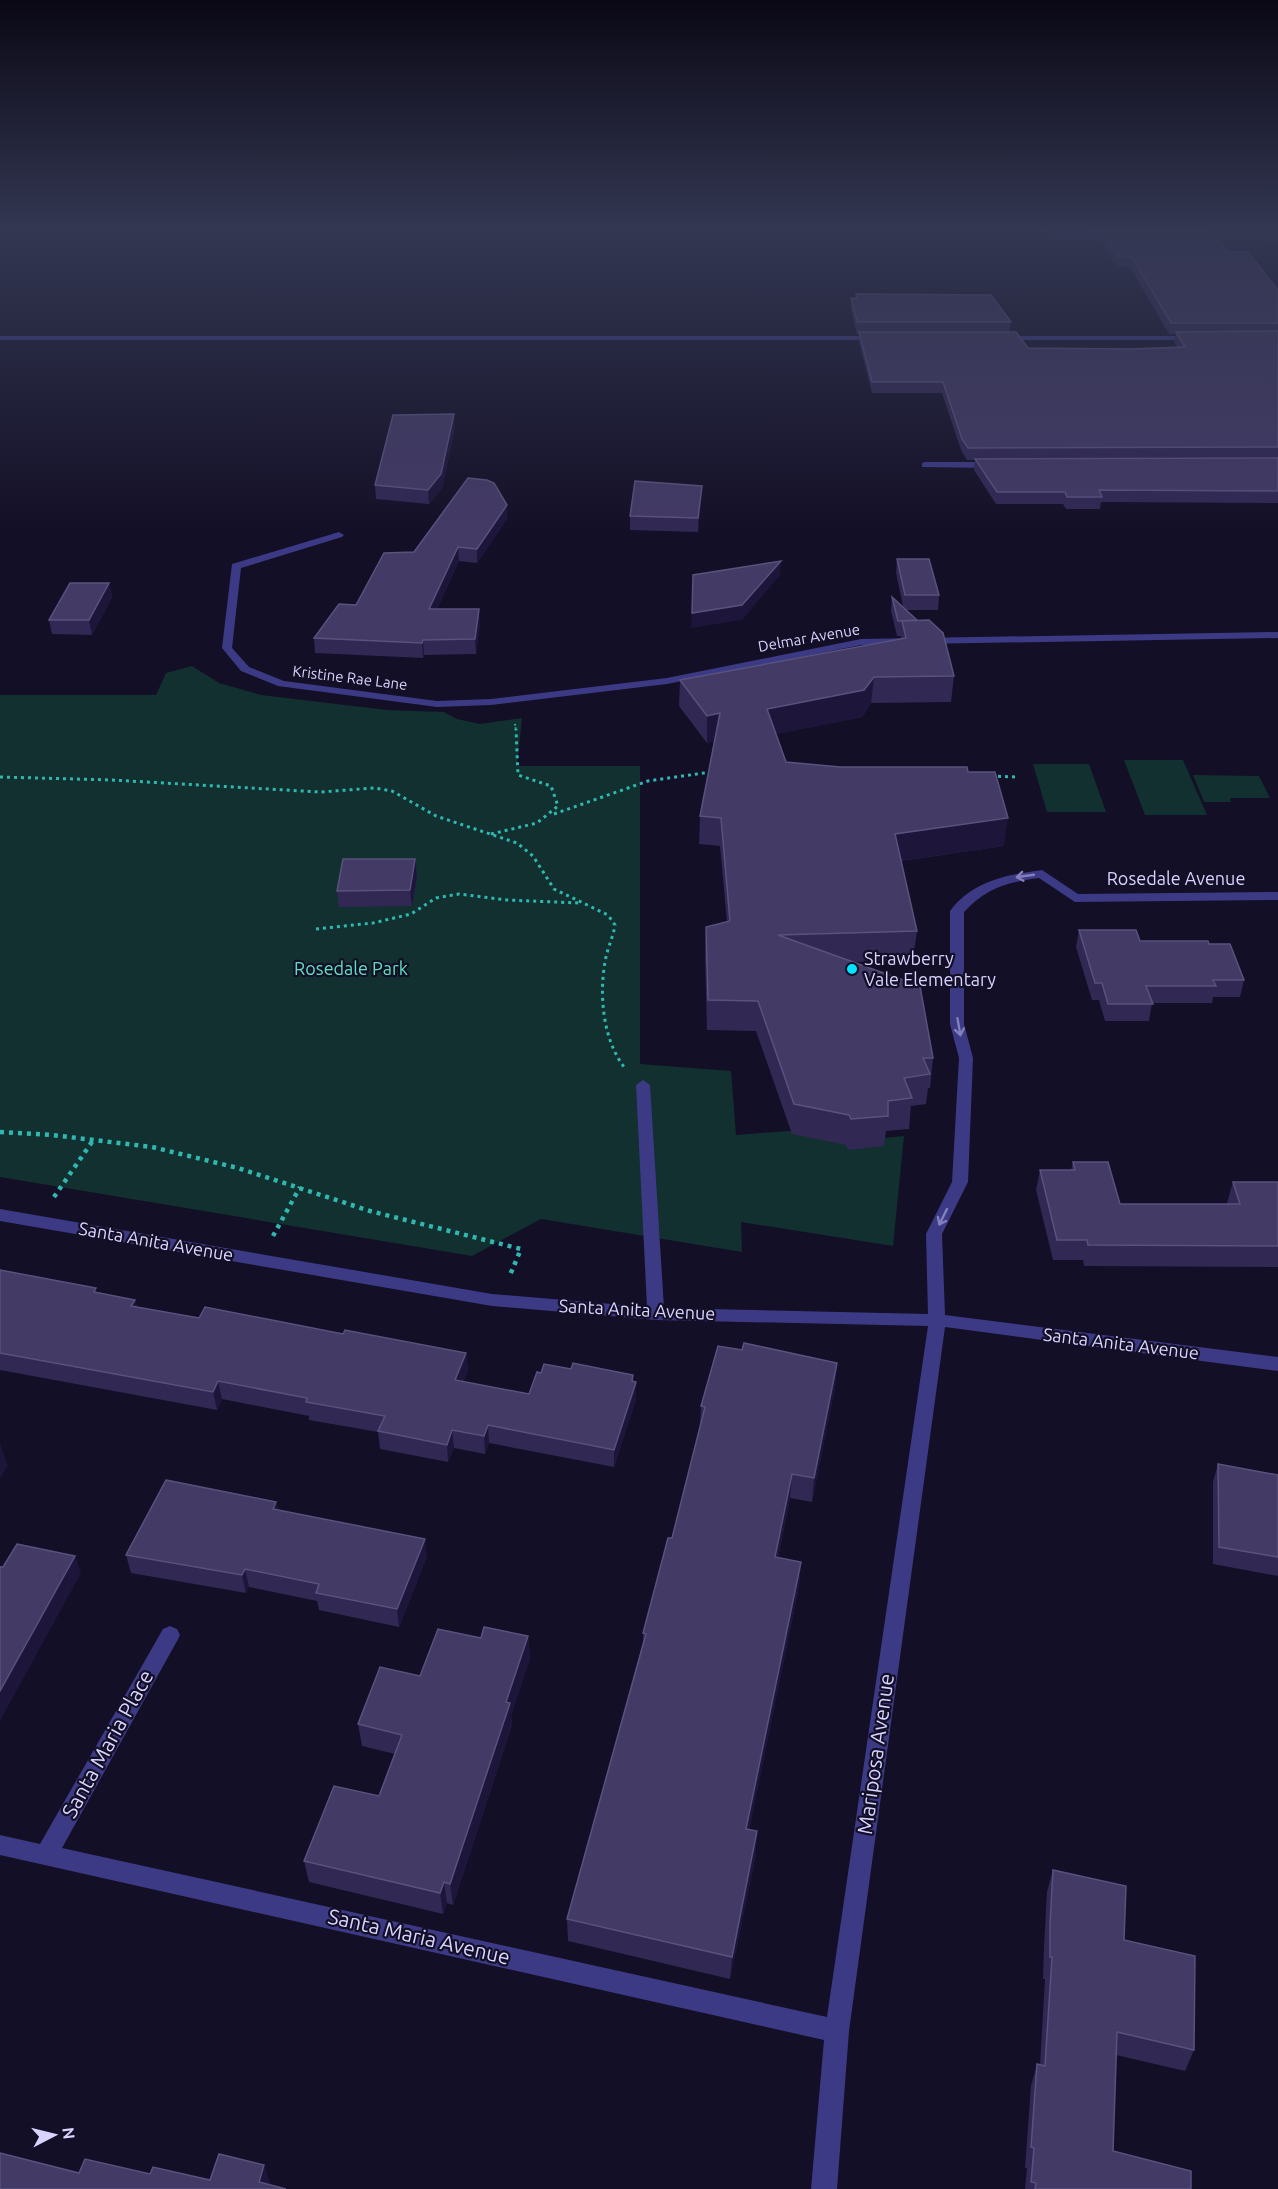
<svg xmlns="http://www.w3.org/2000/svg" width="1278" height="2189" font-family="Ubuntu,sans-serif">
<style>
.green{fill:#12302f}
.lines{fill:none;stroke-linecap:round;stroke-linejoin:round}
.path-far2{stroke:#2fb8b0;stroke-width:2;stroke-dasharray:1.5 2;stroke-linecap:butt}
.path-far1{stroke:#2fb8b0;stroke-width:3;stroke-dasharray:3 4;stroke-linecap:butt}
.path{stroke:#2fb8b0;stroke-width:4.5;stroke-dasharray:4 5;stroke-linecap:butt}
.minor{fill:#3d3a85;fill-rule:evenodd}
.wall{fill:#312854}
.shaded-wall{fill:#1d163a}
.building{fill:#433a66;stroke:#5a527e;stroke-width:1.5}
.oneway{stroke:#837fbc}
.poi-dot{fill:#00e5ff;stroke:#130f26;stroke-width:2}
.labels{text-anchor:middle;stroke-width:4.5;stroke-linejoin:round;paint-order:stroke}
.far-street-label{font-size:15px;fill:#d9d4ff;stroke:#130f26}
.street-label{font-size:18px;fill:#d9d4ff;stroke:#130f26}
.poi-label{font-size:18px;fill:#d9d4ff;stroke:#130f26;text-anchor:start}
.park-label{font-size:18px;fill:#5fe0c0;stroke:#130f26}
.near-street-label{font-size:21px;fill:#d9d4ff;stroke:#130f26}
</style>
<rect width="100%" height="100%" fill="#130f26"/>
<g class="green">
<polygon points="192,666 219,683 261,695 387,710 444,712 457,719 480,724 522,718 517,766 640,766 640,1064 731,1071 736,1135 827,1128 834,1143 904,1136 893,1246 741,1222 742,1252 541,1219 472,1256 0,1177 0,695 156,695 166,673"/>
<polygon points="1124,760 1183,760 1207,815 1145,815"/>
<polygon points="1033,764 1089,764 1106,812 1047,812"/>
<polygon points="1193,775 1259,776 1270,798 1230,798 1231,802 1204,802"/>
</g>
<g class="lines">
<polyline class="path-far2" points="515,724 516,731"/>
<g class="path-far1">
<polyline points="991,776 1016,777"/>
<path d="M 0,777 L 112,780 L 320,792 L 375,788 L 392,791 L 436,816 L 517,843 L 533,856 L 554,889 L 608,915 L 615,925 C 613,938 607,949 605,962 C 599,996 603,1039 624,1067"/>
<polyline points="554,814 648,781 711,772"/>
<polyline points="491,834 537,823 558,806 551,786 518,775 516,729"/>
<polyline points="316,929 373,923 411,914 436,898 459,894 507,900 579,903"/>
</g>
<g class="path">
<polyline points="0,1132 52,1135 152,1147 238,1168 370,1211 521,1249 510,1275"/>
<polyline points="54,1197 94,1139"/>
<polyline points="273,1236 300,1187"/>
</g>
<g class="minor">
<polygon points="1042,228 1048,228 1052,235 1121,235 1124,237 1121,239 1050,239"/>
<polygon points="1196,235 1278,237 1278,241 1194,238"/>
<polygon points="0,336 879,336 883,338 879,340 0,340"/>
<polygon points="999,336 1194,336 1198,338 1194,340 1002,340 998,338"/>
<polygon points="925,462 994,462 999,465 994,468 922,467 922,463"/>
<polygon points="339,532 344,535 342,537 241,568 232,648 249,667 284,681 437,701 491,699 667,678 861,639 1278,632 1278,638 861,645 667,684 491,705 437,707 278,686 241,671 222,648 232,564"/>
<path d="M 1042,870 L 1078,894 L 1278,892 L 1278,900 L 1075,902 L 1039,878 C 1008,882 986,888 964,912 L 964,1024 L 973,1058 L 968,1182 L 942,1234 L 945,1315 L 1278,1357 L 1278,1371 L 945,1327 L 849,2031 L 837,2189 L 811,2189 L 824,2040 L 0,1855 L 0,1835 L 40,1844 L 163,1629 L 170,1626 L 177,1629 L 180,1635 L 177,1641 L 62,1848 L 827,2017 L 928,1326 L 656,1320 L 492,1306 L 0,1221 L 0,1209 L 492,1294 L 647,1307 L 636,1085 L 643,1080 L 650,1085 L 664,1308 L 928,1314 L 926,1234 L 952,1182 L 959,1058 L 950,1024 L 950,911 C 973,881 1006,875 1042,870 Z"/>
</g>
</g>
<g class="wall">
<polygon points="1092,228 1204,228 1204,233 1278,290 1278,503 1101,502 1100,509 1066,509 1063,504 996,504 974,470 975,460 967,460 961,450 942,393 872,393 859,342 859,334 857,334 851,310 851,298 856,298 856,294 1011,322 1009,332 1028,348 1129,349 1177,347 1174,342 1176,334 1169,334 1130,267 1117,267 1101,242 1102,233 1095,233"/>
<polygon points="455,427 442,488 429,504 376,499 375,485"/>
<polygon points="702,486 701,500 698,532 630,530 630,516"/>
<polygon points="507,505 507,519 477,563 459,561 437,609 480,624 476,654 424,655 423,658 315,653 314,638 356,605 414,552"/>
<polygon points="897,559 939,595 938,610 906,610 954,676 951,702 871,703 862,717 776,734 786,762 840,767 968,772 1004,846 901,861 917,931 913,960 854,962 933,1058 930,1088 928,1088 926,1104 911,1106 909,1129 886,1131 884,1146 848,1150 846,1145 792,1134 756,1031 707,1030 705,956 706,927 727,922 720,846 699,844 700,816 714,741 707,743 679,706 680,680 900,639 901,636 897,636 891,611 892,597 903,606 896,573"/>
<polygon points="109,583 112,597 92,635 52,634 49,620"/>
<polygon points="415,859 417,875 412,906 339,907 337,891"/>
<polygon points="1079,930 1140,941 1209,944 1244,980 1240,997 1213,997 1212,1003 1152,1003 1149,1021 1105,1021 1099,1000 1092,1000 1076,947"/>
<polygon points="1073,1162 1120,1204 1228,1204 1227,1203 1233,1182 1278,1182 1278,1267 1084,1266 1083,1260 1053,1260 1036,1190 1040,1170 1071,1170"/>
<polygon points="0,1270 97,1292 135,1300 137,1307 199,1318 343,1334 466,1353 468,1371 463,1382 529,1394 633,1381 636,1399 614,1467 489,1443 485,1454 454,1448 448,1462 380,1449 378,1432 309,1420 309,1416 222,1399 217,1410 0,1370"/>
<polygon points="742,1350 837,1363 835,1387 812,1502 790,1498 778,1558 801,1562 799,1586 749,1830 756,1854 730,1979 568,1941 567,1919 643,1642 643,1633 672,1538 700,1428 701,1406"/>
<polygon points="1218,1464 1278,1475 1278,1576 1213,1564 1213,1482"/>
<polygon points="276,1502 278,1510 427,1556 399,1627 319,1610 317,1601 249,1587 246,1593 131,1573 126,1555"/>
<polygon points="528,1636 530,1658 511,1715 512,1725 453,1905 447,1903 443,1914 309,1882 304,1861 379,1796 395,1754 362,1746 358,1724 420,1676 481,1638"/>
<polygon points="1053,1870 1124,1940 1194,2050 1185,2071 1116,2055 1113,2151 1191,2189 1025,2189 1027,2168 1025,2168 1031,2086 1037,2064 1040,2065 1045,1979 1043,1979 1044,1947 1047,1892"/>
</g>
<g class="shaded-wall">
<polygon points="454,414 455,427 442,488 429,504 428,490"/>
<polygon points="702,486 701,500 698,532 698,518"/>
<polygon points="507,505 507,519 477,563 477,549"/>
<polygon points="458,547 459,561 431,624 429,609"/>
<polygon points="781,561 780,575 742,620 691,628 692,613"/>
<polygon points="109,583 112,597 92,635 89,620"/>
<polygon points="479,609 480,624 476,654 475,639"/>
<polygon points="423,640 424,655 423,658 422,643"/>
<polygon points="874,677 871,703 862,717 766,736 767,709"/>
<polygon points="720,713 719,740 707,743 707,716"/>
<polygon points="1008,818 1004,846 892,862 895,834"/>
<polygon points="415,859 417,875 412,906 410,890"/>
<polygon points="135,1300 140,1317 131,1306"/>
<polygon points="466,1353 468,1371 457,1398 455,1380"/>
<polygon points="837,1363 835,1387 812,1502 814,1478"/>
<polygon points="633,1375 633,1390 636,1382 636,1399 614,1467 614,1450"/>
<polygon points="218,1381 222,1399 217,1410 213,1392"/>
<polygon points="488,1425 489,1443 485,1454 484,1436"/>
<polygon points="452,1430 454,1448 448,1462 447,1445"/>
<polygon points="0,1443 8,1466 0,1478"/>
<polygon points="792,1474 790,1498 773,1581 775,1557"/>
<polygon points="276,1502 280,1520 273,1509"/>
<polygon points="425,1539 427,1556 399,1627 397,1609"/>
<polygon points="75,1556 81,1573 0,1721 0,1691"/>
<polygon points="801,1562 799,1586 745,1852 746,1829"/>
<polygon points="245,1569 249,1587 246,1593 242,1575"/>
<polygon points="528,1636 530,1658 511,1715 512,1725 453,1905 450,1884 506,1702"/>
<polygon points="757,1831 756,1854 730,1979 732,1957"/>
<polygon points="444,1882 447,1903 443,1914 440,1893"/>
<polygon points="264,2165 271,2186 259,2182"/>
</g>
<g class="building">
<polygon points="1102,232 1213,233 1228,252 1248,252 1278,290 1278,323 1171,323 1132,257 1119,257"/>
<polygon points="856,294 991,295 1011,322 857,322 851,298 857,298"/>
<polygon points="1278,331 1278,447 968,448 962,439 943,382 872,382 859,332 1016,332 1028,348 1129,349 1185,347 1176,332"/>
<polygon points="454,414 441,474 428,490 375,485 393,415"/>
<polygon points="1278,458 1278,491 1099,490 1102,497 1067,497 1065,492 997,492 975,459"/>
<polygon points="468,478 487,480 494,483 507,505 477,549 458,547 429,609 479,609 475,639 423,640 422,643 314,638 339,604 356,605 384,553 414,552"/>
<polygon points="635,481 702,486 698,518 630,516"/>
<polygon points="897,559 929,559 939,595 905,595"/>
<polygon points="781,561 742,605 692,613 693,575"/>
<polygon points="70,583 109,583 89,620 49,620"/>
<polygon points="892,597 917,620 898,621"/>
<polygon points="929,620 943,633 954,676 874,677 864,690 767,709 786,762 840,767 967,767 968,772 995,772 1008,818 895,834 917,931 778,935 920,986 933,1058 923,1058 930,1074 904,1078 912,1098 888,1101 888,1116 851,1119 849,1115 794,1104 758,1001 708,1000 706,927 730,921 721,818 700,816 720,713 707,716 680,680 906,638 902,621"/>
<polygon points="343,859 415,859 410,890 337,891"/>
<polygon points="1079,930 1136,930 1140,941 1208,941 1209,944 1230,944 1244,980 1213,980 1216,986 1146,986 1153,1004 1108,1004 1102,983 1095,983"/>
<polygon points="1073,1162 1108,1162 1120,1204 1240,1204 1233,1182 1278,1182 1278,1246 1088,1245 1087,1240 1057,1240 1040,1170 1075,1170"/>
<polygon points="0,1270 96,1288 94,1292 135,1300 131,1306 199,1318 205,1307 343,1334 345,1330 466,1353 455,1380 529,1394 537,1372 541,1373 544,1364 571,1369 573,1363 633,1375 632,1381 636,1382 614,1450 488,1425 484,1436 452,1430 447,1445 378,1431 385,1416 306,1402 307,1398 218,1381 213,1392 0,1353"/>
<polygon points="744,1343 837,1363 814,1478 792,1474 775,1557 801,1562 746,1829 757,1831 732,1957 567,1919 646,1634 643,1633 668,1538 672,1538 705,1407 701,1406 718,1346 742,1350"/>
<polygon points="1218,1464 1278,1475 1278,1557 1219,1547"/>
<polygon points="166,1480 276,1502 273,1509 425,1539 397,1609 316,1593 319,1584 245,1569 242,1575 126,1555"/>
<polygon points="17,1544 75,1556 0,1691 0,1567 3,1567"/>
<polygon points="484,1627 528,1636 506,1702 510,1703 450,1884 444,1882 440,1893 304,1861 334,1786 379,1796 402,1735 358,1724 380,1667 420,1676 438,1629 481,1638"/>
<polygon points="1053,1870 1126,1886 1124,1940 1195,1956 1194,2050 1117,2032 1113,2151 1191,2171 1191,2189 1035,2189 1036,2183 1031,2182 1034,2148 1031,2147 1037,2064 1045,2066 1052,1957 1050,1957 1050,1925"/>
<polygon points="0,2153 79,2173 85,2159 150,2174 153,2167 210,2180 219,2154 264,2165 259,2182 286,2189 0,2189"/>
</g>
<defs><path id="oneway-shaft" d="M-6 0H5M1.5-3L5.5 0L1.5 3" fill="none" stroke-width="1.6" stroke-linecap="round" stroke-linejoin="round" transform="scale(1.5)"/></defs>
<g class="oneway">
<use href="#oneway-shaft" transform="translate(1025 876) rotate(172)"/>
<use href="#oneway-shaft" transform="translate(959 1027) rotate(80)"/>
<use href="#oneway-shaft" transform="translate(943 1217) rotate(116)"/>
</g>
<linearGradient id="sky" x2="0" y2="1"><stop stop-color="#0a0815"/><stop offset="0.43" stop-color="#333752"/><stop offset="1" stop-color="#333752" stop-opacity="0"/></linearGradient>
<rect width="1278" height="534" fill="url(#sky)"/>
<circle class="poi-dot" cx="852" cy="969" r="6"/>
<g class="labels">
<g class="far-street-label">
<text transform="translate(809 638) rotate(-10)" y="5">Delmar Avenue</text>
<text transform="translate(350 678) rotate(7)" y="5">Kristine Rae Lane</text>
</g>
<g class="street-label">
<text x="1176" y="885">Rosedale Avenue</text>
<text transform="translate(156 1242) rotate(10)" y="6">Santa Anita Avenue</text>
<text transform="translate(637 1310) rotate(3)" y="6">Santa Anita Avenue</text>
<text transform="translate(1121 1344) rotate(7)" y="6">Santa Anita Avenue</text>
</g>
<g class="poi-label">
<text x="864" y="965">Strawberry<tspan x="864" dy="21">Vale Elementary</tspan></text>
</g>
<g class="park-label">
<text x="351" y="975">Rosedale Park</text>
</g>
<g class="near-street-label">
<text transform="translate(108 1744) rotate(-61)" y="7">Santa Maria Place</text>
<text transform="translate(876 1754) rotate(-82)" y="7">Mariposa Avenue</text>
<text transform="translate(419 1937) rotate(13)" y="7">Santa Maria Avenue</text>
</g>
</g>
<g transform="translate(54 2135) rotate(83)" stroke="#130f26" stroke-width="4.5" paint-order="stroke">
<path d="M0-4.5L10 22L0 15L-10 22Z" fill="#d9d4ff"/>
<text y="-9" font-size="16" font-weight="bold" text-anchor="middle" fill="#d9d4ff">N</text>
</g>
</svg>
